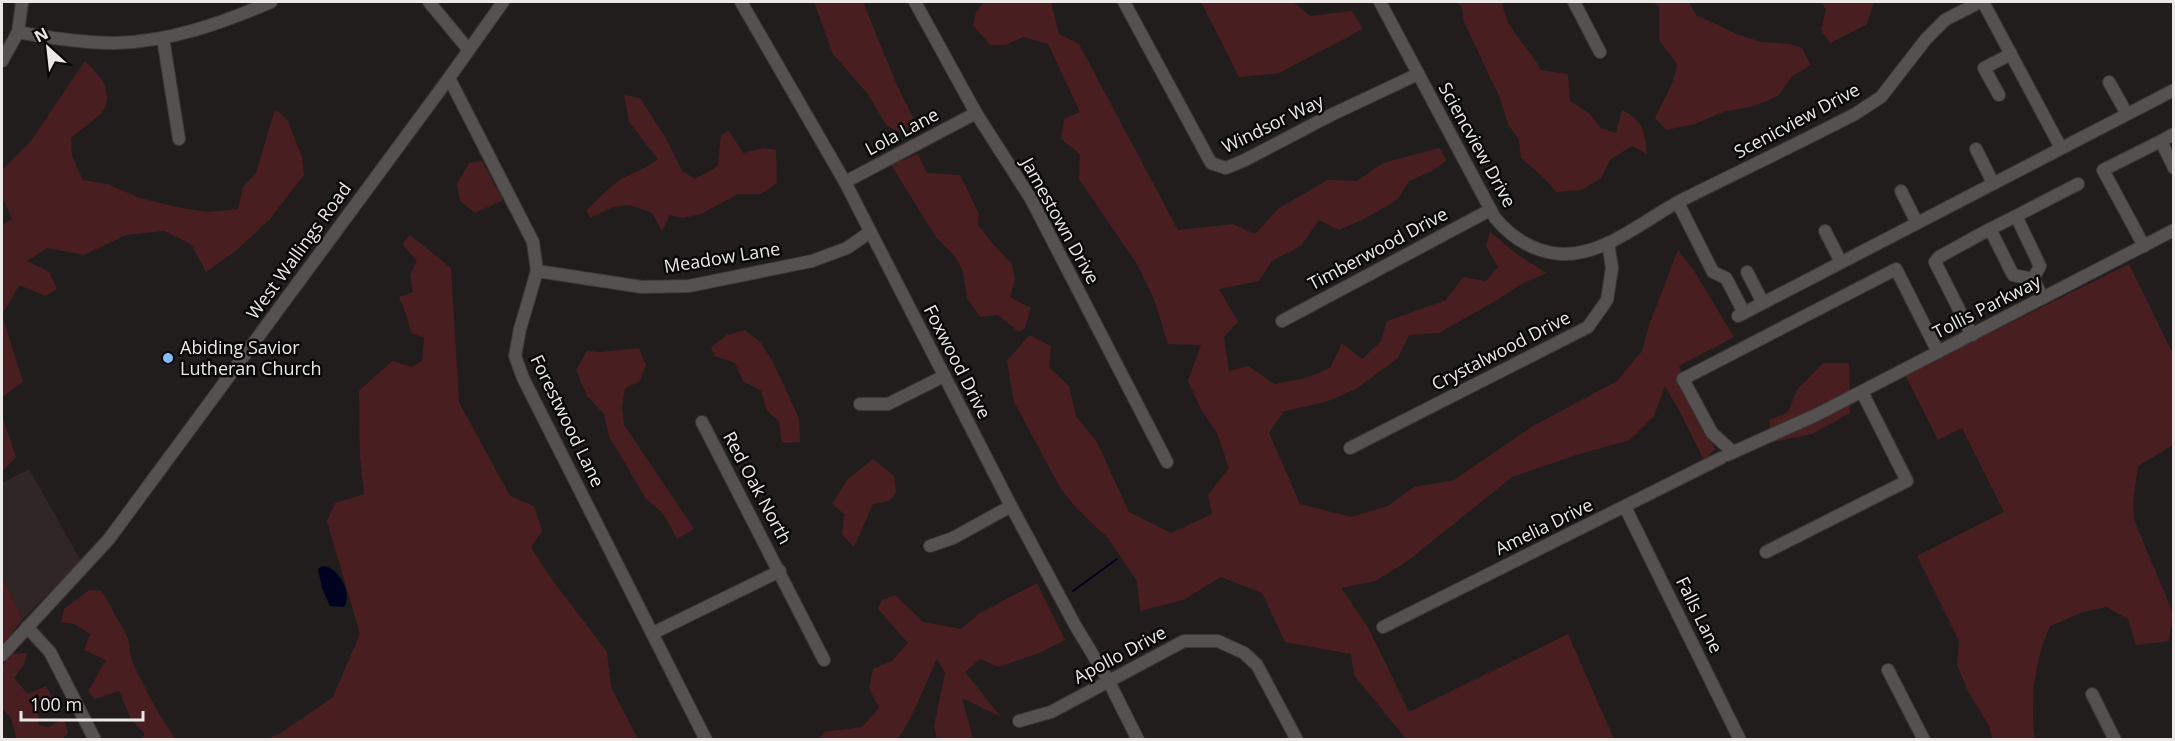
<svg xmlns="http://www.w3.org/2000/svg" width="2175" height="741" font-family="'Open Sans',sans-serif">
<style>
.built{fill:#312626}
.green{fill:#491e21}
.water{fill:#000222}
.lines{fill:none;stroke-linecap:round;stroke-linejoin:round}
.stream{stroke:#000222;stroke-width:2}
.minor-casing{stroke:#3c3838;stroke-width:14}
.minor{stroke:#565151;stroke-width:12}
.poi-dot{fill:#85bbfb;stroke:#090808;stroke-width:2}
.labels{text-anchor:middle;stroke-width:5;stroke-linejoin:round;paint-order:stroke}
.street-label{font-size:18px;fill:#ebe8e8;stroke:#090808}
.poi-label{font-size:18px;fill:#ebe8e8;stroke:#090808;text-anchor:start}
</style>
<rect width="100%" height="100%" fill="#211d1d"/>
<polygon class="built" points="29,469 81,561 23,619 2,576 2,483"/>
<g class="green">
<polygon points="814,2 863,2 897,85 913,117 905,135 887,126 867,93 833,54"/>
<polygon points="984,2 1051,2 1059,34 1079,44 1178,230 1233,224 1255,234 1278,209 1327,180 1357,181 1383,163 1439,148 1447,160 1432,171 1409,181 1397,200 1366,218 1339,230 1319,220 1301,246 1272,261 1259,281 1219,289 1238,322 1224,337 1229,371 1248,366 1274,384 1306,378 1330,368 1342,343 1362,359 1381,341 1387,321 1446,300 1463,277 1486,281 1498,267 1486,246 1490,232 1521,257 1547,273 1521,284 1499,299 1439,333 1409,335 1398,358 1356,389 1326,402 1284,411 1269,433 1300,504 1351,517 1388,506 1414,487 1454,480 1533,426 1617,381 1642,351 1649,325 1678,250 1693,269 1734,337 1679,366 1715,449 1704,460 1680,412 1665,386 1654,416 1630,440 1576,455 1512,477 1405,563 1375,581 1341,588 1368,627 1409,712 1568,634 1614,739 1406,739 1354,675 1351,654 1285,642 1262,593 1221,577 1183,600 1140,611 1137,581 1108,538 1078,510 1061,489 1014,402 1007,361 1029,335 1051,346 1049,367 1069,386 1076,416 1097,442 1129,512 1171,533 1212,514 1208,495 1229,468 1217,433 1201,409 1188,381 1201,345 1168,344 1154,299 1137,264 1079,179 1080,154 1061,139 1064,119 1080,112 1048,44 1023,37 1006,45 990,45 973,25 976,12"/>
<polygon points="1201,2 1293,2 1310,16 1352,11 1363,29 1279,73 1239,77"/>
<path d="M 1456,2 L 1502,2 C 1507,33 1527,44 1541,70 L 1568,74 L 1570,101 L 1590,114 L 1601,128 L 1616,133 L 1622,110 C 1643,120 1645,132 1647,154 L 1632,146 L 1611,159 L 1601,178 L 1582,190 L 1556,192 L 1543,177 L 1521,158 L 1519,140 L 1508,124 L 1500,98 L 1464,22 L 1462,7 Z"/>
<path d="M 1653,2 L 1689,2 L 1696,15 L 1737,34 L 1761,42 L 1790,44 L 1802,48 L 1811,65 L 1792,76 L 1778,96 L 1754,106 L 1723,112 L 1695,124 L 1666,130 L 1655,118 C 1663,100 1675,83 1677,64 L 1659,40 L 1659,7 Z"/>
<polygon points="1820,2 1874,2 1867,24 1830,43 1821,30 1826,9"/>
<path d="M 85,61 C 98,74 114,89 104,110 C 101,115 77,133 71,138 L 72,156 L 83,180 L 107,184 L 140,198 L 181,208 L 208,212 L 238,209 L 243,187 L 256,173 L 275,109 L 287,119 L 302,157 L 304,175 L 270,219 L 237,250 L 206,272 L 191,244 L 164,231 L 126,235 L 84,255 L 47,248 L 27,261 L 49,272 L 57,289 L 45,296 L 19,285 L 2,315 L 23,382 L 2,397 L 2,225 L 12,219 L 2,197 L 2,170 L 31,141 Z"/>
<path d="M 624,95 L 640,98 L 664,135 L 682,171 L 695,179 L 718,166 L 721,135 L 729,131 L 743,153 L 763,148 L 776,150 L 777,183 L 761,194 L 738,194 L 701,214 L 683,218 L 670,215 L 662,231 L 652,213 L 630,205 L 613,207 L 590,218 L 586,211 C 597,200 608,188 621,179 C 634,172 646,169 658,159 L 629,122 Z"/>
<polygon points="918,154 927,173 960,175 979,214 978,225 992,243 1012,264 1015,279 1010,297 1031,308 1025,328 1019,332 998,315 980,317 967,298 963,271 954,255 936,237 891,165"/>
<polygon points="482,161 503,200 475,213 460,201 457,184 469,163"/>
<polygon points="410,235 451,268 459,402 510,496 534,506 542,531 531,547 550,577 607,652 611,687 638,739 267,739 281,733 333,697 360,634 327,521 335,503 364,494 360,458 359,391 392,361 412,367 422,361 424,338 411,333 406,314 399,297 413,292 410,275 417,261 402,244"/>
<path d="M 2129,264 L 2173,354 L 2173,445 L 2138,466 L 2133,502 L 2134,520 L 2173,613 L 2169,641 L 2136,645 L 2128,619 L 2106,607 L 2083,612 L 2050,626 C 2034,661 2030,701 2035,739 L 1992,739 L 1989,726 L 1968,691 L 1957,665 L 1959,641 L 1917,556 L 2004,512 L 1962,428 L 1938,440 L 1905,375 Z"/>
<polygon points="745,330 761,343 773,362 799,418 800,442 782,443 779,421 767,411 761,391 743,381 735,363 715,356 711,347 727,335"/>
<polygon points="639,348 646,365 639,382 625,388 622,408 624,425 694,529 677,539 663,513 646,499 609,436 604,414 587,396 576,370 587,351 601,352"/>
<polygon points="1823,363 1849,363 1850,413 1812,434 1773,442 1769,420 1788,412 1797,390"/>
<polygon points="2,416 16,457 2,472"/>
<polygon points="873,459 894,476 896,493 889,501 873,504 854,547 842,534 844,514 832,504 847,480"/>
<polygon points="2,576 23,619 2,645"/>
<path d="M 1037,583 L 1065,640 L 1039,653 L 999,667 L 980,659 L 965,672 L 1001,717 L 962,698 L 973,739 L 937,739 L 934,726 L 945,673 L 937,659 C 924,686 915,714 898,739 L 818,740 L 824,732 L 862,727 L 879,708 L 869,688 L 873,669 L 892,661 L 908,643 L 878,609 L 882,600 L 895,595 L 923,622 L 961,629 L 980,613 Z"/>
<polygon points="89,590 102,591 128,638 132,662 155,707 175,739 140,739 145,734 131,719 119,691 95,699 88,692 106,660 84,650 90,634 74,624 61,622 64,609"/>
<polygon points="27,653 24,664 14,678 28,694 46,686 53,699 39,706 38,725 48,727 64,719 68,733 62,739 17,739 11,718 2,708 2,668 9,654"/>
</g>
<path class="water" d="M 322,566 C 339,566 353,594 344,607 L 330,606 L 322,588 L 318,569 Z"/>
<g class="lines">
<polyline class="stream" points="1073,591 1117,559"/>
<defs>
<g id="minor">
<polyline points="429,2 468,49"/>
<polyline points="741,2 845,182 1011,506 1075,625 1108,680 1138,740"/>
<polyline points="915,2 976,113 1031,199 1167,462"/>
<polyline points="1124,2 1211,163 1226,168 1245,160 1331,115 1418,74"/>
<path d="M 1380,2 L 1495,218 C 1512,238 1534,252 1561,254 C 1604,256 1644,220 1680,201 C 1738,172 1797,144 1855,114 L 1881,97 L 1926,39 L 1945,20 L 1980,2"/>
<polyline points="1574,2 1600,52"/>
<polyline points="1983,2 2061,148"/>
<path d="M 18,32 C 50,38 82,43 115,43 C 169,42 222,23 271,2"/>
<polyline points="163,38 179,139"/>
<polyline points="2,61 18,32 22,2"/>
<polyline points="449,78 533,242 537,271 520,329 515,356 523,378 706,740"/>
<polyline points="2109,82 2127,114"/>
<polyline points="1999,95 1984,68 2011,54"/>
<polyline points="2174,134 2161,141 2174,168"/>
<polyline points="1976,149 1993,183"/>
<polyline points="845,182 976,113"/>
<polyline points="1901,191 1917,223"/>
<polyline points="1678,203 1713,272 1726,278 1744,313"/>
<polyline points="2016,216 2078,184"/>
<polyline points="1825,231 1841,262"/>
<polyline points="2144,246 2103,170 2161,141"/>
<polyline points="537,271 642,287 689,286 812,261 847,248 870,232"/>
<polyline points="1747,272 1763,303"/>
<polyline points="2033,279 2013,275 1990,229 2016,216 2040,266 2033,279 2043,298"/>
<polyline points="1738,316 2174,90"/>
<polyline points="1282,321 1490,210"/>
<polyline points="1972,335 1935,262 1939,257 1990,229"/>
<polyline points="860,404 888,404 944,376"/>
<polyline points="702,422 824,660"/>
<polyline points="1350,448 1588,327 1607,300 1612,268 1608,243"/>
<polyline points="1733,452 1712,433 1683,379 1896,269 1938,352"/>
<polyline points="1727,455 1816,415 2174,230"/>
<polyline points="1625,507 1740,740"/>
<polyline points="930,546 953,538 1011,506"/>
<polyline points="1766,552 1907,481 1862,392"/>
<polyline points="27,627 50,652 95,740"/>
<polyline points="1383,627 1721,458"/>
<polyline points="653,633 780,571"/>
<polyline points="2,655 109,539 449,78 503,2"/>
<polyline points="1888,670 1924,740"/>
<polyline points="2092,694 2115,740"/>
<polyline points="1019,721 1051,712 1184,641 1218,641 1244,653 1257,665 1297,740"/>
</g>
</defs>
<use href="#minor" class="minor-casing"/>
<use href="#minor" class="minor"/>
</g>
<circle class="poi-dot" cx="168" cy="358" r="6"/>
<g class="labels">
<g class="street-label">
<text transform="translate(1797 121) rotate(-28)" y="6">Scenicview Drive</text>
<text transform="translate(1273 124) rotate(-26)" y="6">Windsor Way</text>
<text transform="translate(902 132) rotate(-28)" y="6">Lola Lane</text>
<text transform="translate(1477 145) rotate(61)" y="6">Sciencview Drive</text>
<text transform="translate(1060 221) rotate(61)" y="6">Jamestown Drive</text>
<text transform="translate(1378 249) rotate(-28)" y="6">Timberwood Drive</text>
<text transform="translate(299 251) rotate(-54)" y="6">West Wallings Road</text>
<text transform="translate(722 258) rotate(-9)" y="6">Meadow Lane</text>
<text transform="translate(1987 307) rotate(-27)" y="6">Tollis Parkway</text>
<text transform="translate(1501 351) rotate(-27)" y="6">Crystalwood Drive</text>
<text transform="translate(957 362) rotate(63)" y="6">Foxwood Drive</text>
<text transform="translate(567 421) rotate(64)" y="6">Forestwood Lane</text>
<text transform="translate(757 488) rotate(62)" y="6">Red Oak North</text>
<text transform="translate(1544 527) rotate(-26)" y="6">Amelia Drive</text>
<text transform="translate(1699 615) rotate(64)" y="6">Falls Lane</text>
<text transform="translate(1120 655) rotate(-28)" y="6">Apollo Drive</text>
</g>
<g class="poi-label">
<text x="180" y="354">Abiding Savior<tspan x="180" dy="21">Lutheran Church</tspan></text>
</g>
</g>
<rect width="2175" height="741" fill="none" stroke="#ebe8e8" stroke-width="6"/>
<g transform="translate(48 48) rotate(333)" stroke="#090808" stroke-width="4.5" paint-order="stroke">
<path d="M0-4.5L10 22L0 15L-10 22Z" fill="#ebe8e8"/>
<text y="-9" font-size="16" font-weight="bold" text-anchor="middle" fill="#ebe8e8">N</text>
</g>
<path d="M21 711v9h122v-9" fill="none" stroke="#ebe8e8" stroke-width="3"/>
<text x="30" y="711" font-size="18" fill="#ebe8e8" stroke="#090808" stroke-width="4.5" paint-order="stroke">100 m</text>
</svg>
